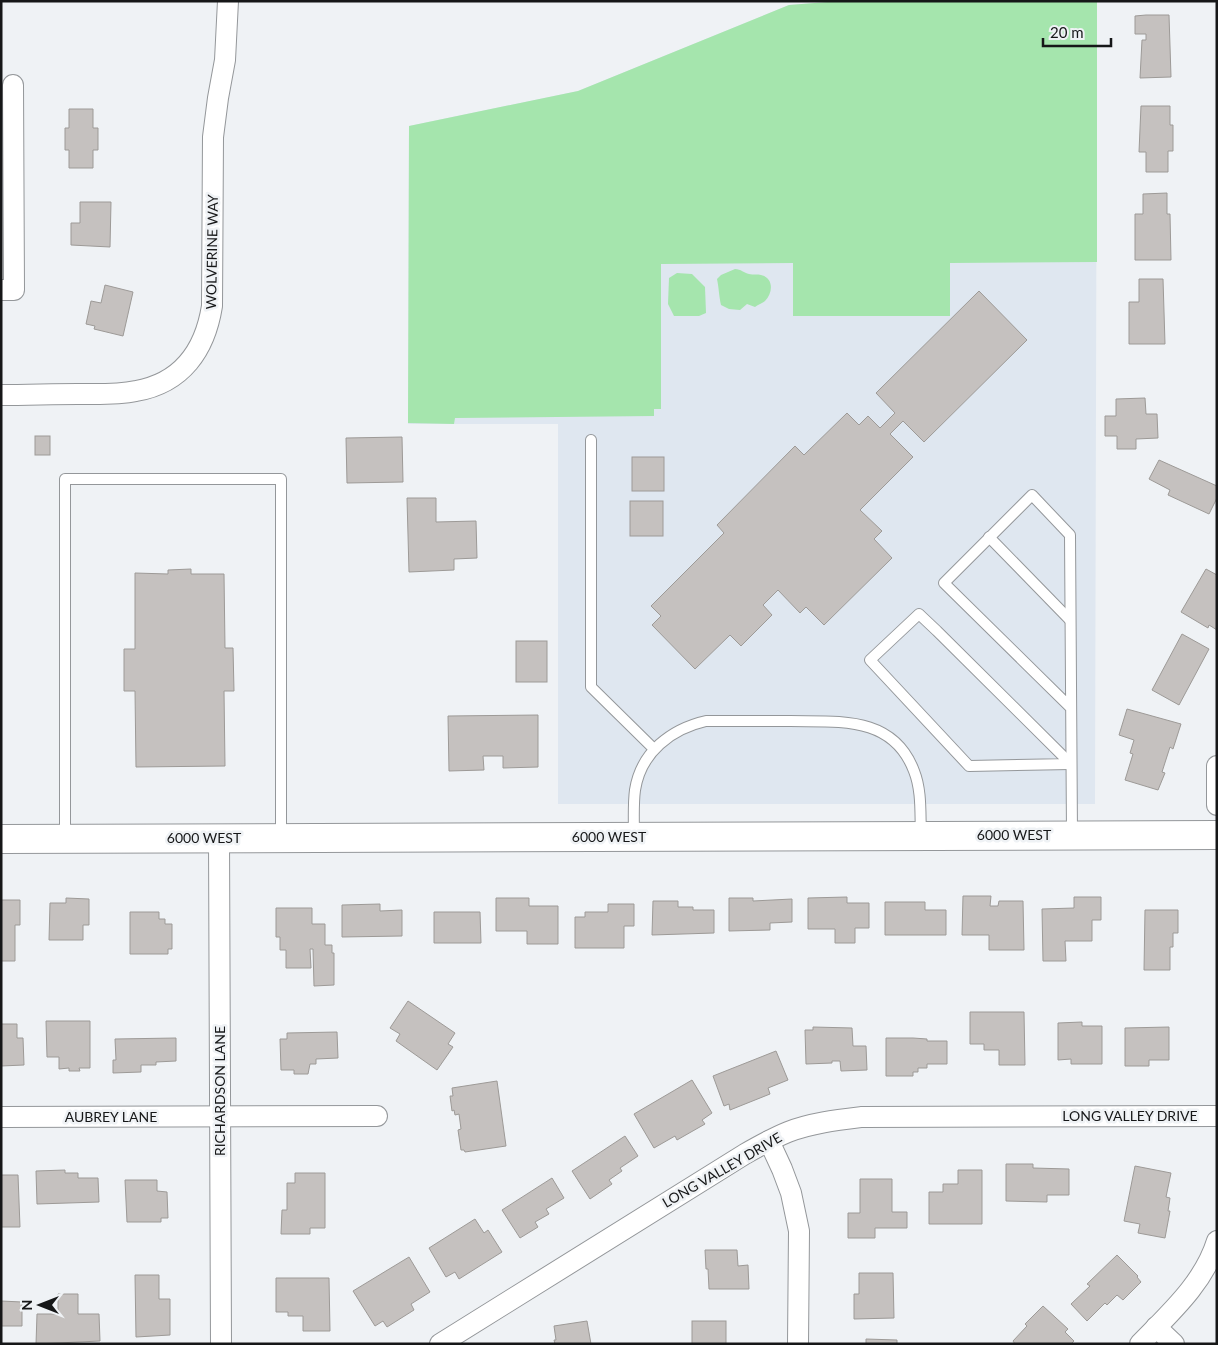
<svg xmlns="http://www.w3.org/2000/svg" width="1218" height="1345" font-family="Lato,sans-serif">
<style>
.built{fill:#dfe7f0}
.green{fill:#a5e5ad}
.building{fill:#c5c1bf;stroke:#9d9a97}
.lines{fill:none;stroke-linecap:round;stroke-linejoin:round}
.lane-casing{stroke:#94979a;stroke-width:12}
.street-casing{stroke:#94979a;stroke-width:22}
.secondary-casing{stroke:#94979a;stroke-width:30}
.lane{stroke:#fff;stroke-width:10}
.street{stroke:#fff;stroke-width:20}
.secondary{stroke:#fff;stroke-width:28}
.labels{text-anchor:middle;stroke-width:5;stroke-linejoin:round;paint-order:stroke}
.street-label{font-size:14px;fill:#161718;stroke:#eff2f5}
</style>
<rect width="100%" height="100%" fill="#eff2f5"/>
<polygon class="built" points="840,1 1097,1 1095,804 558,804 558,424 408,424 409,126 578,91 789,5"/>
<g class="green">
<polygon points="840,1 1097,1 1097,262 950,263 950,316 793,316 793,263 661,264 661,409 654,409 654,416 455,418 454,424 408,423 409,126 578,91 789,5"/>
<path d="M 735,269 C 741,269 744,273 749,274 C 753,275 758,274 761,275 C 774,278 773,293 765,301 C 763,303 758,305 755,307 L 747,304 L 740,310 L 729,309 L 721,305 C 719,296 719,289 717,279 L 721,275 Z"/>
<polygon points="677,273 692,274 705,287 706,313 699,316 674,316 668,304 669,278"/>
</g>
<g class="building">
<polygon points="1146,15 1169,15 1171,77 1140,78 1142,40 1146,40 1146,34 1135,34 1135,16"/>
<polygon points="1141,106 1170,106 1170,125 1173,125 1173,151 1168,151 1168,172 1146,172 1146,152 1139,152"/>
<polygon points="69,109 93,109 93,128 98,128 98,150 93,150 93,168 69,168 69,150 65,150 65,128 69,128"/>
<polygon points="1167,193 1167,214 1170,214 1171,260 1135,260 1135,214 1143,214 1143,194"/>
<polygon points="80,202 111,202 110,247 71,245 71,223 80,223"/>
<polygon points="1139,279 1163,279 1165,344 1129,344 1129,302 1139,302"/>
<polygon points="105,285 133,292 123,336 94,329 95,326 86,324 91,301 101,303"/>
<polygon points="979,291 1027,340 924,442 903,421 890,434 913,457 860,510 882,531 874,539 892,558 824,625 806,607 800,613 778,590 763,605 772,615 741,646 730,635 695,669 652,625 661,616 651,606 724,533 717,525 795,446 804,455 847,413 859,425 868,416 880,428 895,413 876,393"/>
<polygon points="1145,398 1146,414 1157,414 1158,438 1136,439 1136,449 1117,449 1117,436 1105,436 1105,416 1116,416 1116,399"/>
<rect x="35" y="436" width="15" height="19"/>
<polygon points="402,437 403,482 347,483 346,438"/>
<rect x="632" y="457" width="32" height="34"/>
<polygon points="1159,460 1217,486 1217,498 1209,514 1168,495 1170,490 1149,479"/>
<polygon points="407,498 436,498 436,522 476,521 477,558 454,559 454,570 409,572"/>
<rect x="630" y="501" width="33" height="35"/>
<polygon points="191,569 191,574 224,574 225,648 233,648 234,691 224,691 225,766 136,767 135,691 124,691 124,649 135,649 135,573 168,574 168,570"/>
<polygon points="1206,569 1217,575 1217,630 1209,625 1208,628 1181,612"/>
<polygon points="1182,634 1209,649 1179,705 1152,690"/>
<rect x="516" y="641" width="31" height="41"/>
<polygon points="1127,709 1181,724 1173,749 1170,747 1162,772 1165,773 1158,790 1125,780 1133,754 1130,753 1134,740 1119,735"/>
<polygon points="538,715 538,767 503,768 503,756 483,756 484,770 449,771 448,716"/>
<polygon points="963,896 991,896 990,906 998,906 999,901 1023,901 1024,950 989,950 989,935 962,935"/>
<polygon points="847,897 847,903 869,903 869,928 855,928 855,943 835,943 835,929 808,929 808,898"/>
<polygon points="1074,897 1101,897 1101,920 1092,920 1092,941 1065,941 1066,961 1043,961 1042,909 1074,908"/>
<polygon points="66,898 89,899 89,925 83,925 83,940 49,940 50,903 66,903"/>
<polygon points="496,898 529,898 529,906 558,906 558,944 527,944 527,931 496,931"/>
<polygon points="729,898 753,898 753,901 792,899 792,922 770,923 770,930 729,931"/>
<polygon points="1,900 20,900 20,925 15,925 15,961 1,961"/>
<polygon points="653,901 678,901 678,907 693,907 693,910 714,910 714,933 652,935"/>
<polygon points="885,902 925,902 925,910 946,910 946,935 885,935"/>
<polygon points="380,904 380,911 402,910 402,936 342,937 342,905"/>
<polygon points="608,904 634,904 634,926 624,926 624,948 575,948 575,917 585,917 585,912 608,912"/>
<polygon points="276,908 312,908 312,924 325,924 325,945 332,945 332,953 334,953 334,985 314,986 313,949 310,949 311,968 286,968 286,950 280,950 280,937 276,937"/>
<polygon points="1145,910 1178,910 1178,933 1173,933 1173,947 1170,947 1170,970 1144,970"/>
<polygon points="130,912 159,912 159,919 165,919 165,924 172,924 172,949 168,949 168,954 130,954"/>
<polygon points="434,912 480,912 481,943 434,943"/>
<polygon points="408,1001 455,1033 448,1044 453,1047 437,1070 396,1041 400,1034 390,1028"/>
<polygon points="970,1012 1024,1012 1025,1065 999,1065 999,1050 984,1050 984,1044 970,1044"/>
<polygon points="46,1021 90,1021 90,1068 79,1068 80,1071 69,1071 69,1068 59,1069 59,1057 47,1057"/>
<polygon points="1082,1022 1082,1026 1102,1026 1102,1064 1071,1064 1071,1059 1058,1060 1058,1023"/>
<polygon points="1,1024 17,1024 17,1038 23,1038 24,1065 1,1066"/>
<polygon points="813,1027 852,1028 853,1046 866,1046 867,1070 841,1071 840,1061 832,1061 832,1063 806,1064 805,1030 813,1030"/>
<polygon points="1169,1027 1169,1060 1149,1060 1149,1066 1125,1066 1125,1028"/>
<polygon points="337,1032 338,1058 316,1059 316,1064 310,1064 308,1074 294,1074 294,1070 281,1070 280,1039 287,1039 287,1033"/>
<polygon points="176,1038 176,1061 156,1062 156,1065 141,1065 141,1072 113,1073 113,1060 116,1060 115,1039"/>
<polygon points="886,1038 913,1038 927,1039 927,1041 947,1041 947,1064 927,1064 927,1068 918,1068 918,1072 913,1072 913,1076 886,1076"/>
<polygon points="776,1051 788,1080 768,1088 770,1094 730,1110 729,1104 724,1106 713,1076"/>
<polygon points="692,1080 712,1113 702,1120 705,1124 677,1140 675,1136 654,1148 634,1114"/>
<polygon points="497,1081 506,1146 465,1152 464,1150 461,1150 458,1130 461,1129 459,1114 455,1115 454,1110 452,1111 450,1096 453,1096 452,1088"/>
<polygon points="625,1136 638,1156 620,1168 622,1171 609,1180 612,1184 590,1199 572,1171"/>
<polygon points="1006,1164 1033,1164 1033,1168 1069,1169 1069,1195 1047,1195 1047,1202 1006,1201"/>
<polygon points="1135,1166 1171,1173 1166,1197 1170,1198 1168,1211 1170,1211 1165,1238 1138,1233 1140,1224 1124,1221"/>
<polygon points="65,1170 65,1173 78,1173 78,1178 98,1178 99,1202 37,1204 36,1171"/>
<polygon points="958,1170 982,1170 982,1224 929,1224 929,1192 943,1192 943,1184 958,1184"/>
<polygon points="295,1173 325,1173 325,1228 310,1228 310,1234 281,1234 282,1210 287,1210 287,1183 295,1183"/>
<polygon points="1,1175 18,1175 20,1227 1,1227"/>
<polygon points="552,1178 564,1198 546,1209 549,1214 535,1222 538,1227 520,1238 502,1210"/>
<polygon points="860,1179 892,1179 892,1212 907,1212 907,1228 875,1228 875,1238 848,1238 848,1213 860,1213"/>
<polygon points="125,1180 157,1180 157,1191 167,1192 168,1218 161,1218 161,1222 127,1222"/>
<polygon points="475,1219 484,1233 488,1230 502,1252 459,1279 455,1272 446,1277 429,1248"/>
<polygon points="705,1250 737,1250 738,1266 748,1265 749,1289 709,1289 708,1269 706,1269"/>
<polygon points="1117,1255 1138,1276 1137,1277 1141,1282 1123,1300 1117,1295 1107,1305 1105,1303 1087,1321 1071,1304 1090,1286 1087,1284"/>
<polygon points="409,1257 430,1292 411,1304 414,1310 387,1327 383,1321 375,1326 353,1291"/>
<polygon points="859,1273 893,1273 894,1318 854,1319 854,1294 859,1294"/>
<polygon points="135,1275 159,1275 159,1299 170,1299 170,1335 136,1337"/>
<polygon points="276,1278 329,1278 330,1331 303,1331 303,1316 288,1316 288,1312 276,1312"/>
<polygon points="58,1294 78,1294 78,1314 99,1314 100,1341 36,1344 37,1314 58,1314"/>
<polygon points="1,1301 22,1302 22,1326 1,1326"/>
<polygon points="1043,1306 1068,1329 1065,1332 1074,1341 1071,1344 1015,1344 1013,1341 1027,1326 1025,1324"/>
<polygon points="587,1321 591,1344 555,1344 554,1340 556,1340 554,1326"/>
<rect x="692" y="1321" width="34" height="23"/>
<polygon points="866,1339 897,1340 897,1344 866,1344"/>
</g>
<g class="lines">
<defs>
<g id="lane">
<polyline points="591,440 591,687 654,749"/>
<polyline points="989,537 1070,620"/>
<polygon points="919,614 937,631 1071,764 969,766 870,660"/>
<polyline points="1071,708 944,583 1032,495 1070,535 1072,834"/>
<polyline points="65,837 65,479 281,479 281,838"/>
<path d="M 634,837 C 634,821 633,805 635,790 C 641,752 671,729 706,721 C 734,721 762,721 790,721 C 838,722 893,715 914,771 C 922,791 920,814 921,835"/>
</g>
<g id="street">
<polyline points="1,290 14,290 13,85"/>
<path d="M 1,395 C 27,395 53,394 78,394 C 97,394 117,395 136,391 C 182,383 205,350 212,306 L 213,137 L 218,98 L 225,60 L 228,1"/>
<polyline points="1217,766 1217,805"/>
<polyline points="219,838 221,1344"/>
<polyline points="1,1117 377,1116"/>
<polyline points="769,1141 782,1169 791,1193 799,1231 798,1344"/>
<polyline points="1156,1327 1174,1344"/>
<path d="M 440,1344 L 745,1154 C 759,1146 773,1138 788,1132 C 811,1123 837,1120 862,1117 L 1217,1116"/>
<path d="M 1140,1344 C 1170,1313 1204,1283 1217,1241"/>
</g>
<polyline id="secondary" points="1,839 1217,835"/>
</defs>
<use href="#lane" class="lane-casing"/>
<use href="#street" class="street-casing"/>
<use href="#secondary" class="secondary-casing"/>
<use href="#lane" class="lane"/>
<use href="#street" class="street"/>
<use href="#secondary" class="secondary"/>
</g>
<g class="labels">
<g class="street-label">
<text transform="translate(212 252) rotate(-89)" y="5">WOLVERINE WAY</text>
<text x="1014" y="840">6000 WEST</text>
<text x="609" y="842">6000 WEST</text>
<text x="204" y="843">6000 WEST</text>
<text transform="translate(220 1091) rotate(-90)" y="5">RICHARDSON LANE</text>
<text x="1130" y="1121">LONG VALLEY DRIVE</text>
<text x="111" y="1122">AUBREY LANE</text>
<text transform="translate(722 1170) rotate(-30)" y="5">LONG VALLEY DRIVE</text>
</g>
</g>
<rect width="1218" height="1345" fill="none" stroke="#161718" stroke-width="5"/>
<g transform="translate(40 1305) rotate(270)" stroke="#eff2f5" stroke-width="4" paint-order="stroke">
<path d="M0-4L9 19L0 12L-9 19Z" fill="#161718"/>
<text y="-8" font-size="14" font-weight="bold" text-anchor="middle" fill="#161718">N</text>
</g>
<path d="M1043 38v8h68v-8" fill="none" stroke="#161718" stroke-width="2.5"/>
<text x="1050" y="38" font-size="15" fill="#161718" stroke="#eff2f5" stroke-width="4" paint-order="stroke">20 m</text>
</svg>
